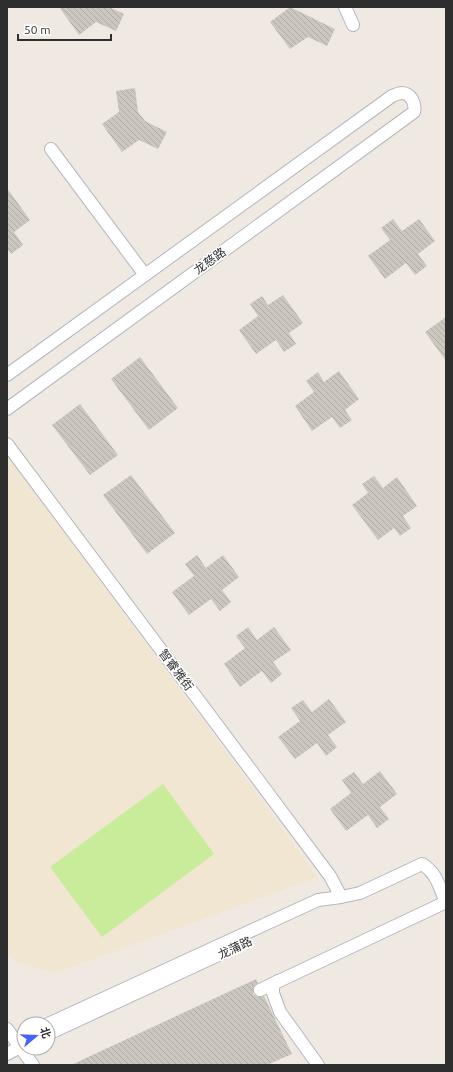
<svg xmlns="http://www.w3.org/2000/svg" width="453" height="1072" font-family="Ubuntu,'Noto Sans SC',sans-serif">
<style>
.education{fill:#f0e6d1}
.pitch{fill:#c9ec9a}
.building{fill:url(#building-back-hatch)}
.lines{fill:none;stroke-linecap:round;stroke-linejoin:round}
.minor-casing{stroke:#b4b7c1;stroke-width:14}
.minor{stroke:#fff;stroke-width:12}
.labels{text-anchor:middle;stroke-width:3.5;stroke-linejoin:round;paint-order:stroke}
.street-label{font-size:12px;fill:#2e2e2e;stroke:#fff}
</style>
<defs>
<pattern id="building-back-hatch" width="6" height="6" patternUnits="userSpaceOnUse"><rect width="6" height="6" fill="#cbc7bf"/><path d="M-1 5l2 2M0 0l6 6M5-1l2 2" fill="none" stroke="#afaba4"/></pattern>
</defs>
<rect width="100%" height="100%" fill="#efe9e1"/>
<polygon class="education" points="7,455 318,877 55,973 15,961 7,951"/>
<polygon class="pitch" points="163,784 214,854 102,937 50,867"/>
<g class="building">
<polygon points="59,7 109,7 124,14 116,31 96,22 79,35"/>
<polygon points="290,7 335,29 327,46 308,37 290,49 270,22"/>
<polygon points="135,88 138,112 145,121 167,132 158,149 139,140 122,152 102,124 119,112 116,91"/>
<polygon points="7,188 30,220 14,232 23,245 11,254 7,249"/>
<polygon points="393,219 402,231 419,219 435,241 418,254 427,266 415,275 406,263 385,279 368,256 390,240 381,228"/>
<polygon points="283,295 303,323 289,333 296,344 284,352 276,340 256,354 239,330 258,316 250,304 262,296 268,305"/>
<polygon points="446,317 446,361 425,332"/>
<polygon points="140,357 178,408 149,430 111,379"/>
<polygon points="339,371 359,399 345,410 352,420 340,428 332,417 312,431 295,406 314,392 306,381 318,372 324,382"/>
<polygon points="80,404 118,455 90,475 52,425"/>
<polygon points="131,475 175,533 147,554 103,495"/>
<polygon points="374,476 383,488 397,477 417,506 403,516 411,528 400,536 394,528 378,540 352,505 368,493 362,484"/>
<polygon points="197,555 206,568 223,555 239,577 222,590 231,602 220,611 211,599 189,615 172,592 194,576 185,564"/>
<polygon points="248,627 257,640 274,627 291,650 273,662 282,674 271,683 262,671 240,687 224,664 245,648 236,636"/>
<polygon points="329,699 346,722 328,735 337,747 326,756 317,743 295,759 278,737 300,721 291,708 303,700 312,712"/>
<polygon points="380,771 397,794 380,807 389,819 377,828 368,815 346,831 330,809 351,793 342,780 354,772 363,784"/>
<polygon points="256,979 258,983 254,986 253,990 253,994 256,996 259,997 264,996 292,1054 267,1065 71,1065"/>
</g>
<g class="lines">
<defs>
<g id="minor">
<polyline points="345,7 353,25"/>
<polyline points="51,149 145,275"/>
<path d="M 7,375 L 392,96 C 395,95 399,93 402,93 C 411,93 416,104 414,112 L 7,409"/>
<polyline points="7,444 330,876 341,897"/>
<polyline points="278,981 273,984 273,993 280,1012 318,1065"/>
<polyline points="260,990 446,902"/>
<path d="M 48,1024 L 318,900 L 341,897 L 360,893 L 422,864 C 437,873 439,887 446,902"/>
<polyline points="7,1029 33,1065"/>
<polyline points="48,1034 227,951"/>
<polyline points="7,1054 24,1045"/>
</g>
</defs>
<use href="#minor" class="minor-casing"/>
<use href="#minor" class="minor"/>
</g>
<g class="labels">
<g class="street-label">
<text transform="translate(210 261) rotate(-36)" y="4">龙慈路</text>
<text transform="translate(176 670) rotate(53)" y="4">智睿雅街</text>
<text transform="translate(235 948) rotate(-25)" y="4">龙蒲路</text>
</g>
</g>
<rect width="453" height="1072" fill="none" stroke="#2e2e2e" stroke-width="16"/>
<g transform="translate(36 1036) rotate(71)"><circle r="19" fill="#ffffff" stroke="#ababab"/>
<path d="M0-3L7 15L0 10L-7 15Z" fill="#4264fb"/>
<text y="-6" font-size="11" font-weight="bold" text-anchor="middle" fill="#2e2e2e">北</text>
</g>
<path d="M18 34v6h93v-6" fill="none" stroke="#2e2e2e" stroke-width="2"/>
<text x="24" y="34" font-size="12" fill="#2e2e2e" stroke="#ffffff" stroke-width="3" paint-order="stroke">50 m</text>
</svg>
